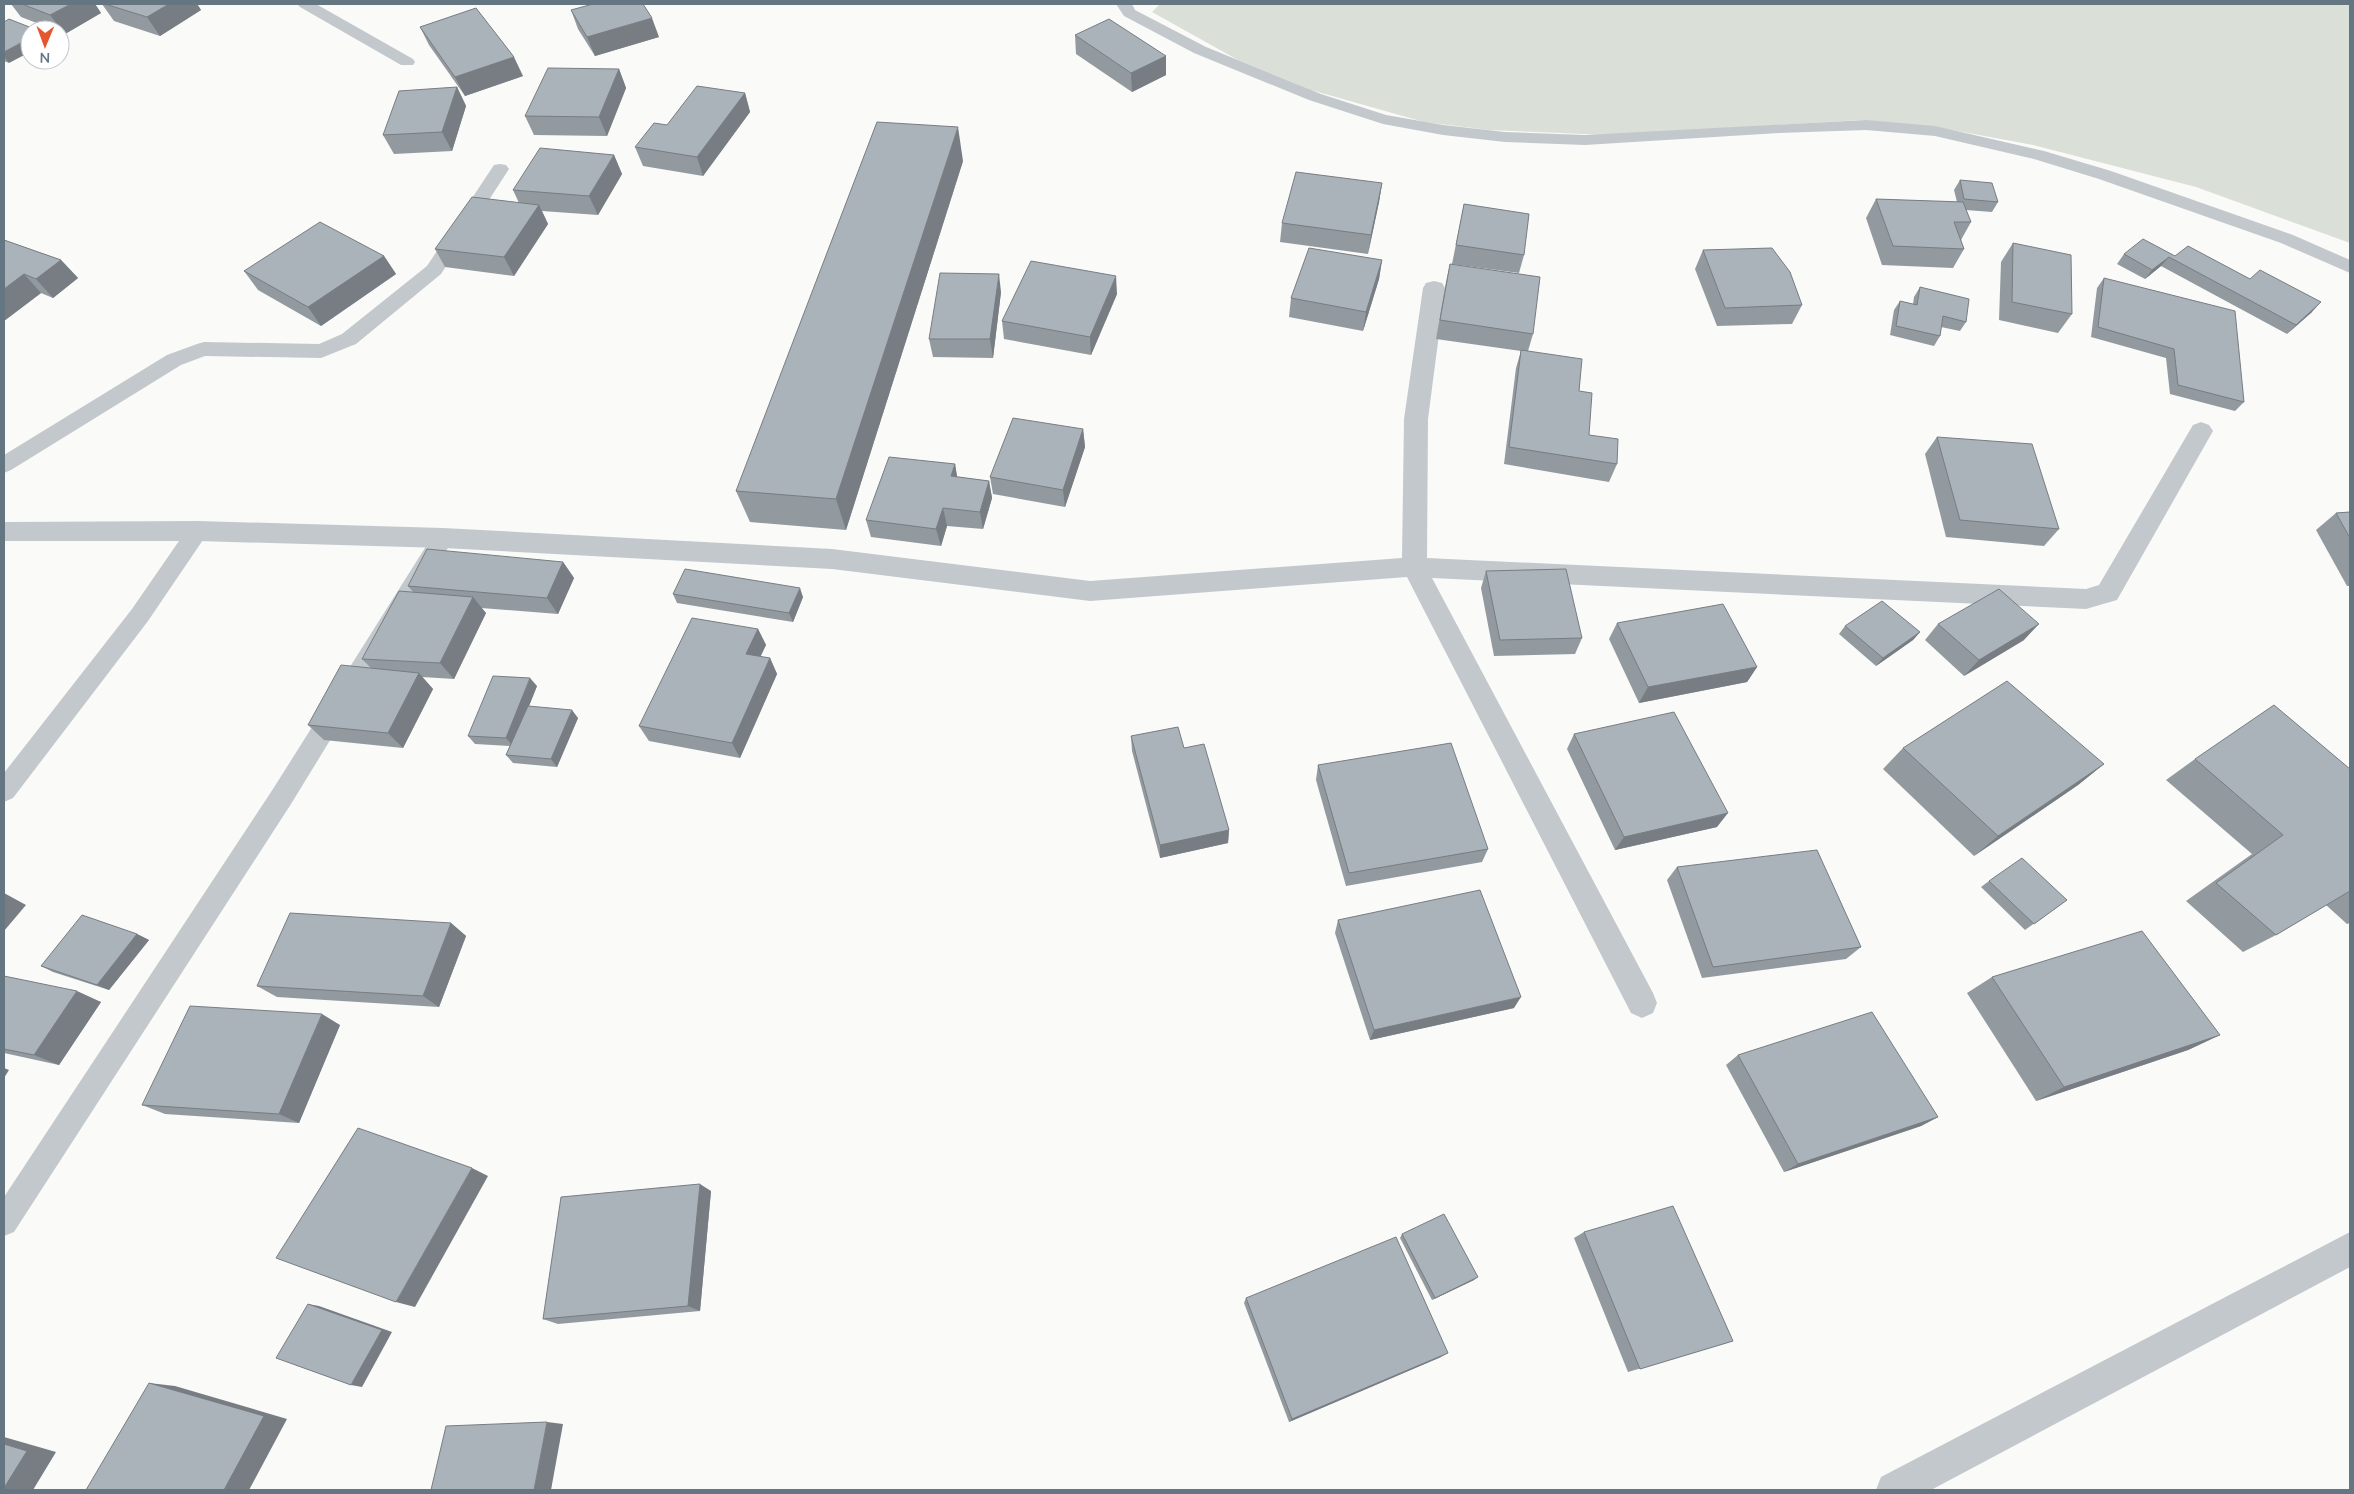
<svg xmlns="http://www.w3.org/2000/svg" width="2354" height="1494" font-family="Mulish,sans-serif">
<style>
.green{fill:#dadfd7}
.lines{fill:none;stroke-linecap:round;stroke-linejoin:round}
.lane{fill:#c3c8cc;fill-rule:evenodd}
.street{fill:#c3c8cc;fill-rule:evenodd}
.wall{fill:#929a9f}
.shaded-wall{fill:#777d82}
.building{fill:#aab3b9;stroke:#777d82}
</style>
<rect width="100%" height="100%" fill="#fafaf8"/>
<polygon class="green" points="1160,4 2350,4 2350,243 2196,187 2033,145 1936,127 1861,120 1608,135 1489,130 1424,122 1311,90 1238,60 1152,12"/>
<g class="lines">
<g class="lane">
<polygon points="297,4 316,4 413,59 415,62 413,65 401,65 300,7"/>
<polygon points="1116,4 1132,4 1135,10 1206,47 1321,94 1386,115 1443,125 1505,132 1585,135 1866,120 1935,126 2044,151 2111,171 2293,235 2350,260 2350,273 2281,243 2099,179 2034,159 1935,136 1866,130 1779,133 1585,145 1505,142 1443,135 1383,124 1309,100 1194,53 1124,16"/>
<polygon points="500,164 506,165 509,169 441,274 356,344 321,358 205,356 181,365 11,470 4,473 4,455 167,355 197,344 204,342 319,344 342,334 427,266 494,165"/>
<polygon points="198,523 206,525 209,531 148,621 13,798 4,802 4,773 132,609 190,525"/>
<polygon points="443,530 451,532 454,538 291,804 14,1232 4,1236 4,1197 273,789 435,532"/>
</g>
<g class="street">
<polygon points="1434,281 1442,283 1445,288 1428,419 1427,558 2086,589 2099,585 2193,425 2201,422 2209,425 2213,431 2117,600 2086,609 1432,578 1653,993 1657,1003 1653,1013 1642,1018 1631,1013 1407,577 1090,601 832,569 443,548 198,541 4,541 4,522 198,521 443,528 832,549 1090,581 1402,558 1404,419 1423,288 1426,283"/>
<polygon points="2350,1232 2350,1267 1931,1490 1876,1490 1881,1477"/>
</g>
</g>
<g class="wall">
<polygon points="11,4 95,4 101,13 65,34 60,32 60,30 55,30 21,17"/>
<polygon points="102,4 197,4 201,10 160,36 114,21"/>
<polygon points="571,10 659,37 595,56 578,29"/>
<polygon points="4,22 9,63 4,61"/>
<polygon points="420,27 523,76 465,96 429,45"/>
<polygon points="1075,35 1166,56 1166,75 1132,92 1076,54"/>
<polygon points="619,69 626,88 607,136 534,135 525,116"/>
<polygon points="457,87 466,106 452,151 394,154 383,135"/>
<polygon points="745,93 750,112 703,176 643,166 635,147 667,125"/>
<polygon points="614,155 622,174 598,215 542,211 548,224 514,276 445,267 435,249 519,203 513,190"/>
<polygon points="963,161 846,530 750,522 736,491"/>
<polygon points="1960,180 1998,202 1992,212 1966,210 1971,222 1961,240 1964,249 1953,268 1882,265 1866,218 1876,199 1957,202 1954,190"/>
<polygon points="1382,183 1379,202 1368,254 1280,242 1282,223"/>
<polygon points="1464,204 1524,255 1519,273 1452,264"/>
<polygon points="4,240 61,260 78,278 53,298 41,293 4,321"/>
<polygon points="2013,243 2072,314 2058,333 1999,320 2001,262"/>
<polygon points="1703,250 1802,305 1792,324 1717,326 1695,269"/>
<polygon points="2124,254 2175,256 2312,312 2287,334 2161,266 2145,279 2117,264"/>
<polygon points="384,256 396,274 321,326 258,290 244,271"/>
<polygon points="1382,260 1379,279 1363,331 1289,317 1291,298"/>
<polygon points="1450,264 1533,334 1528,351 1579,391 1589,435 1617,464 1609,482 1504,464 1516,368 1521,351 1436,339 1446,282"/>
<polygon points="2104,278 2244,402 2235,411 2170,394 2166,358 2091,337 2097,288"/>
<polygon points="1920,287 1966,322 1960,331 1941,327 1940,336 1934,346 1890,335 1894,310 1900,301 1913,304 1914,297"/>
<polygon points="1001,292 993,358 933,357 929,339"/>
<polygon points="1117,294 1091,355 1004,339 1002,321"/>
<polygon points="1083,429 1085,447 1065,507 993,494 990,477"/>
<polygon points="1937,437 2059,529 2044,546 1946,537 1925,454"/>
<polygon points="955,464 957,477 989,481 992,498 983,529 947,526 941,546 871,537 866,520"/>
<polygon points="2350,512 2350,586 2347,586 2316,530 2336,513"/>
<polygon points="563,562 574,578 558,614 481,608 486,613 454,679 422,677 433,689 403,748 324,740 308,725 371,668 362,659 413,592 408,586"/>
<polygon points="1486,571 1582,638 1575,654 1494,656 1481,588"/>
<polygon points="673,594 803,597 793,622 677,603"/>
<polygon points="1617,623 1757,667 1747,682 1639,703 1609,639"/>
<polygon points="1938,624 2024,640 1964,676 1925,640"/>
<polygon points="1845,626 1920,632 1913,640 1876,666 1839,634"/>
<polygon points="758,629 766,645 760,657 770,658 777,674 740,758 649,741 639,726"/>
<polygon points="537,686 529,706 578,718 557,767 513,763 506,755 510,746 475,744 468,736"/>
<polygon points="1574,734 1717,827 1615,850 1567,749"/>
<polygon points="1131,736 1184,748 1229,830 1228,843 1160,858 1132,751"/>
<polygon points="1903,748 2104,764 2078,785 1974,856 1883,769"/>
<polygon points="2195,759 2350,769 2350,923 2347,924 2326,905 2276,935 2243,952 2186,901 2252,854 2166,780"/>
<polygon points="1318,765 1488,849 1482,862 1346,886 1316,780"/>
<polygon points="1677,867 1861,947 1846,959 1702,978 1667,880"/>
<polygon points="1989,881 2067,900 2025,930 1981,887"/>
<polygon points="1338,920 1514,1008 1370,1040 1335,933"/>
<polygon points="451,923 466,936 439,1007 277,997 257,986"/>
<polygon points="137,934 149,940 109,990 53,972 41,966"/>
<polygon points="4,976 101,1002 59,1065 4,1053"/>
<polygon points="1992,977 2220,1035 2188,1050 2036,1101 1967,993"/>
<polygon points="340,1025 299,1123 165,1114 142,1105"/>
<polygon points="1738,1055 1938,1117 1921,1126 1784,1172 1726,1065"/>
<polygon points="711,1191 700,1311 558,1324 543,1319"/>
<polygon points="1584,1232 1733,1341 1628,1372 1574,1238"/>
<polygon points="1402,1234 1474,1280 1432,1300 1400,1238"/>
<polygon points="1246,1298 1441,1357 1289,1422 1244,1303"/>
</g>
<g class="shaded-wall">
<polygon points="71,4 95,4 101,13 65,34 50,15"/>
<polygon points="169,4 197,4 201,10 160,36 147,17"/>
<polygon points="652,18 659,37 595,56 587,37"/>
<polygon points="30,38 30,52 9,63 4,56 4,52"/>
<polygon points="1166,56 1166,75 1132,92 1131,73"/>
<polygon points="514,57 523,76 465,96 455,77"/>
<polygon points="619,69 626,88 607,136 599,117"/>
<polygon points="457,87 466,106 452,151 442,132"/>
<polygon points="745,93 750,112 703,176 697,157"/>
<polygon points="958,127 963,161 846,530 836,499"/>
<polygon points="614,155 622,174 598,215 589,196"/>
<polygon points="1382,183 1379,202 1368,254 1371,235"/>
<polygon points="539,205 548,224 514,276 504,257"/>
<polygon points="384,256 396,274 321,326 308,307"/>
<polygon points="2169,257 2161,266 2145,279 2152,270"/>
<polygon points="61,260 78,278 53,298 36,279"/>
<polygon points="1382,260 1379,279 1363,331 1366,312"/>
<polygon points="24,274 41,293 4,321 4,289"/>
<polygon points="999,274 1001,292 993,358 990,339"/>
<polygon points="1116,276 1117,294 1091,355 1090,337"/>
<polygon points="2321,302 2312,312 2287,334 2296,325"/>
<polygon points="1083,429 1085,447 1065,507 1063,490"/>
<polygon points="955,464 958,482 951,476"/>
<polygon points="989,481 992,498 983,529 980,512"/>
<polygon points="943,508 947,526 941,546 936,529"/>
<polygon points="563,562 574,578 558,614 547,598"/>
<polygon points="800,588 803,597 793,622 789,613"/>
<polygon points="473,597 486,613 454,679 440,663"/>
<polygon points="2039,624 2024,640 1964,676 1979,660"/>
<polygon points="758,629 766,645 754,670 746,654"/>
<polygon points="1920,632 1913,640 1876,666 1883,658"/>
<polygon points="770,658 777,674 740,758 732,743"/>
<polygon points="1757,667 1747,682 1639,703 1648,687"/>
<polygon points="419,673 433,689 403,748 388,733"/>
<polygon points="530,678 537,686 513,746 506,738"/>
<polygon points="572,710 578,718 557,767 551,759"/>
<polygon points="2104,764 2078,785 1974,856 1998,836"/>
<polygon points="1728,813 1717,827 1615,850 1624,837"/>
<polygon points="1229,830 1228,843 1160,858 1160,845"/>
<polygon points="4,893 26,905 4,931"/>
<polygon points="451,923 466,936 439,1007 423,996"/>
<polygon points="137,934 149,940 109,990 97,985"/>
<polygon points="77,991 101,1002 59,1065 34,1055"/>
<polygon points="1521,997 1514,1008 1370,1040 1374,1030"/>
<polygon points="322,1014 340,1025 299,1123 279,1114"/>
<polygon points="2220,1035 2188,1050 2036,1101 2064,1087"/>
<polygon points="4,1068 9,1070 4,1078"/>
<polygon points="1938,1117 1921,1126 1784,1172 1798,1164"/>
<polygon points="472,1168 488,1176 415,1307 396,1302"/>
<polygon points="700,1184 711,1191 700,1311 688,1306"/>
<polygon points="1478,1277 1474,1280 1432,1300 1435,1298"/>
<polygon points="308,1304 319,1306 392,1332 362,1387 351,1385"/>
<polygon points="1448,1353 1441,1357 1289,1422 1292,1419"/>
<polygon points="149,1383 175,1386 287,1419 249,1490 224,1490"/>
<polygon points="547,1422 563,1424 551,1490 534,1490"/>
<polygon points="4,1437 56,1452 33,1490 4,1490"/>
</g>
<g class="building">
<polygon points="22,4 71,4 50,15"/>
<polygon points="105,4 169,4 147,17"/>
<polygon points="593,4 643,4 652,18 587,37 571,10"/>
<polygon points="476,8 514,57 455,77 420,27"/>
<polygon points="9,19 37,30 30,30 30,38 4,52 4,22"/>
<polygon points="1109,19 1166,56 1131,73 1075,35"/>
<polygon points="548,68 619,69 599,117 525,116"/>
<polygon points="697,86 745,93 697,157 635,147 654,123 667,125"/>
<polygon points="457,87 442,132 383,135 399,91"/>
<polygon points="877,122 958,127 836,499 736,491"/>
<polygon points="540,148 614,155 589,196 513,190"/>
<polygon points="1296,172 1382,183 1371,235 1282,223"/>
<polygon points="1960,180 1992,183 1998,202 1964,199"/>
<polygon points="472,197 539,205 504,257 435,249"/>
<polygon points="1876,199 1963,202 1971,222 1954,222 1964,249 1893,246"/>
<polygon points="1464,204 1529,214 1524,255 1456,245"/>
<polygon points="320,222 384,256 308,307 244,271"/>
<polygon points="2143,239 2175,256 2188,246 2250,279 2260,270 2321,302 2296,325 2169,257 2152,270 2124,254"/>
<polygon points="4,240 61,260 36,279 24,274 4,289"/>
<polygon points="2013,243 2071,255 2072,314 2012,302"/>
<polygon points="1309,248 1382,260 1366,312 1291,298"/>
<polygon points="1772,248 1790,272 1802,305 1725,308 1703,250"/>
<polygon points="1031,261 1116,276 1090,337 1002,321"/>
<polygon points="1450,264 1540,277 1533,334 1440,320"/>
<polygon points="940,273 999,274 990,339 929,339"/>
<polygon points="2104,278 2235,311 2244,402 2178,385 2174,349 2098,327"/>
<polygon points="1920,287 1969,299 1966,322 1943,316 1940,336 1896,326 1900,301 1917,305"/>
<polygon points="1521,350 1582,359 1579,391 1592,393 1589,435 1618,439 1617,464 1509,447"/>
<polygon points="1013,418 1083,429 1063,490 990,477"/>
<polygon points="1937,437 2032,444 2059,529 1960,520"/>
<polygon points="889,457 955,464 951,476 989,481 980,512 943,508 936,529 866,520"/>
<polygon points="2350,512 2350,538 2336,513"/>
<polygon points="427,549 563,562 547,598 408,586"/>
<polygon points="685,569 800,588 789,613 673,594"/>
<polygon points="1566,569 1582,638 1500,640 1486,571"/>
<polygon points="1999,589 2039,624 1979,660 1938,624"/>
<polygon points="399,591 473,597 440,663 362,659"/>
<polygon points="1882,601 1920,632 1883,658 1845,626"/>
<polygon points="1723,604 1757,667 1648,687 1617,623"/>
<polygon points="692,618 758,629 746,654 770,658 732,743 639,726"/>
<polygon points="341,665 419,673 388,733 308,725"/>
<polygon points="493,676 530,678 506,738 468,736"/>
<polygon points="2007,681 2104,764 1998,836 1903,748"/>
<polygon points="2274,705 2350,769 2350,891 2276,935 2216,883 2283,835 2195,759"/>
<polygon points="528,706 572,710 551,759 506,755"/>
<polygon points="1674,712 1728,813 1624,837 1574,734"/>
<polygon points="1178,727 1184,748 1204,744 1229,830 1160,845 1131,736"/>
<polygon points="1451,743 1488,849 1349,873 1318,765"/>
<polygon points="1817,850 1861,947 1713,967 1677,867"/>
<polygon points="2022,858 2067,900 2034,924 1989,881"/>
<polygon points="1480,890 1521,997 1374,1030 1338,920"/>
<polygon points="290,913 451,923 423,996 257,986"/>
<polygon points="82,915 137,934 97,985 41,966"/>
<polygon points="2142,931 2220,1035 2064,1087 1992,977"/>
<polygon points="4,976 77,991 34,1055 4,1049"/>
<polygon points="190,1006 322,1014 279,1114 142,1105"/>
<polygon points="1872,1012 1938,1117 1798,1164 1738,1055"/>
<polygon points="358,1128 472,1168 396,1302 276,1258"/>
<polygon points="700,1184 688,1306 543,1319 561,1197"/>
<polygon points="1673,1206 1733,1341 1640,1369 1584,1232"/>
<polygon points="1444,1214 1478,1277 1435,1298 1402,1234"/>
<polygon points="1396,1237 1448,1353 1292,1419 1246,1298"/>
<polygon points="308,1304 382,1330 351,1385 276,1358"/>
<polygon points="149,1383 264,1416 224,1490 86,1490"/>
<polygon points="547,1422 534,1490 431,1490 446,1426"/>
<polygon points="4,1444 27,1451 4,1488"/>
</g>
<rect width="2354" height="1494" fill="none" stroke="#657683" stroke-width="10"/>
<g transform="translate(45 45) rotate(181)"><circle r="24" fill="#ffffff" stroke="#c1c8cd"/>
<path d="M0-4L9 19L0 12L-9 19Z" fill="#e4572e"/>
<text y="-8" font-size="14" font-weight="bold" text-anchor="middle" fill="#657683">N</text>
</g>
</svg>
